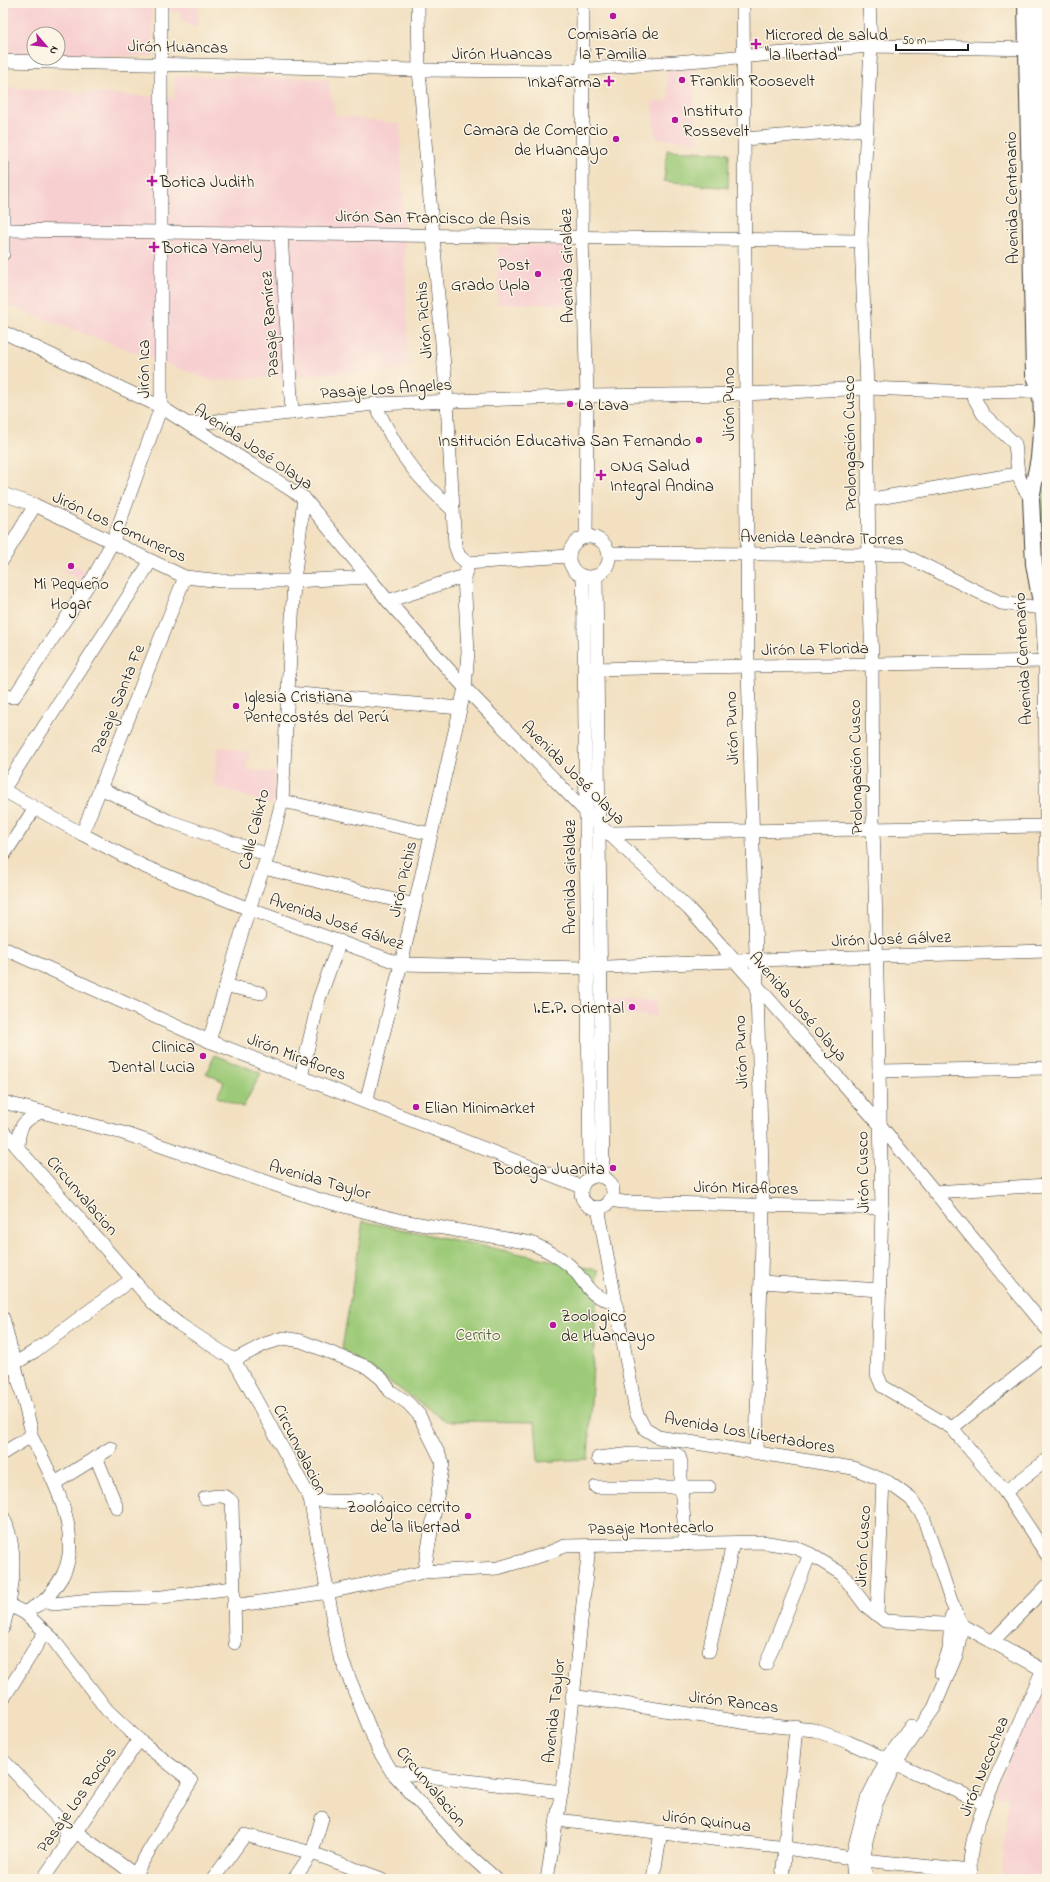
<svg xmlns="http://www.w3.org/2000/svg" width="1050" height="1882" font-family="'Indie Flower',sans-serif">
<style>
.built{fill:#f7cfd0}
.green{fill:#9dca78;stroke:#5c734a}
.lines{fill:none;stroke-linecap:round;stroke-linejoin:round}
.minor-casing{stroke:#3c3935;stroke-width:14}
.major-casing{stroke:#3c3935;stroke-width:18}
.minor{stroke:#fff;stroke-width:13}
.major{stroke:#fff;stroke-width:16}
.poi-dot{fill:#b5179e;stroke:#fcf5e5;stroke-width:1.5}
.labels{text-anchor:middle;stroke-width:3;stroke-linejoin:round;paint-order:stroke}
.poi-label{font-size:17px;fill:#1c1c1c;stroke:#fcf5e5;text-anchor:start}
.street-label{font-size:17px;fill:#1c1c1c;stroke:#fcf5e5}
.park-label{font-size:17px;fill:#49593c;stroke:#fcf5e5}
</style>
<rect width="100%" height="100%" fill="#fcf5e5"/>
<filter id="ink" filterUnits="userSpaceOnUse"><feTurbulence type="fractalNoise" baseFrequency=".025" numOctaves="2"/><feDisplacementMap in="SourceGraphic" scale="8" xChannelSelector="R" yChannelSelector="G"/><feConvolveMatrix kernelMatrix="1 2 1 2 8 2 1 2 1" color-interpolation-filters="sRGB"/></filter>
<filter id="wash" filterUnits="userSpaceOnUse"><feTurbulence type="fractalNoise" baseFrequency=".012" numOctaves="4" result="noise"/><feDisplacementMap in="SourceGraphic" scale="16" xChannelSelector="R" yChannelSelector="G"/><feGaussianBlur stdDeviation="0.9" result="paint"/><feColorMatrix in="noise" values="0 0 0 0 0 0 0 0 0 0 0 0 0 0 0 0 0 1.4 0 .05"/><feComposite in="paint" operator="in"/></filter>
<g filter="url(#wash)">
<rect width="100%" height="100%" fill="#f2e0c1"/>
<g class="built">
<polygon points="9,3 152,3 153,56 58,55 58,34 34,34 34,55 9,54"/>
<polygon points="166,3 199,4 197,28 181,19 181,12 167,11"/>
<polygon points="691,68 699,142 655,138 652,102 669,101 666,70"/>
<polygon points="175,76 328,79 335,115 400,124 409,369 213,381 3,304 3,87 174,98"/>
<polygon points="571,245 571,304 497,304 498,246"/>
<polygon points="68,561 86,571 81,580 63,571"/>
<polygon points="217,747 249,752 247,770 275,772 273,805 214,786"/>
<polygon points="608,998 657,1001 656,1016 607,1014"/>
<polygon points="1047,1679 1047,1879 1002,1879 1008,1798 995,1795 1039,1683"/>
</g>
<g class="green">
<polygon points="667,150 729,153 728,188 664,181"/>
<polygon points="1047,483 1047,564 1041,535 1041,484"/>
<polygon points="215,1055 261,1073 243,1107 217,1097 224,1082 206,1073"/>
<polygon points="363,1221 598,1270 588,1459 538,1462 535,1422 446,1421 342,1349"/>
</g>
</g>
<g filter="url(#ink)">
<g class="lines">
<defs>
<g id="minor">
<polyline points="418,3 419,70 447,402 455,545 459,556 467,563"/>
<polyline points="583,3 582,236 587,396 586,537"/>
<polyline points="743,3 748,668 763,1205 756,1452"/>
<polyline points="869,3 871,46 861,241 867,388 869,570 872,665 873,829 875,885 882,1208 877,1374 882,1386 952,1428 1005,1492 1047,1555"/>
<polyline points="3,61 419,70 566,71 871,46 1036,49"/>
<polyline points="744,139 866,129"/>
<polyline points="3,166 3,254"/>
<polyline points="4,230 861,241"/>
<polyline points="281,234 292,413"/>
<polyline points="3,332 161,407 304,498 388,601 465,688 587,813 689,909 880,1125 1047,1329"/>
<path d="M 971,392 L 983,414 L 1015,444 C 1018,467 1015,479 1031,498"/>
<path d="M 375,404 C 397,451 413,475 453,510"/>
<polyline points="188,424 375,404 587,396 746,394 867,388 971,392 1047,391"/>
<polyline points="3,494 35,505 185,577 222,581 294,581 368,577"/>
<polyline points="867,500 1017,474"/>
<circle cx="589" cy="557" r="20"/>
<polyline points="609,553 904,555 1001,603 1042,608 1045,661 1047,902"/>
<polyline points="3,559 35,505"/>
<polyline points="467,563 569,556"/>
<polyline points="596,576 603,1177"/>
<path d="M 583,577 C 587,777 587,977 590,1178"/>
<polyline points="388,601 464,576 467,569"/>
<polyline points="589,669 1045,661"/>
<polyline points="288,693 460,708"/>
<polyline points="3,696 14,697 94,576 113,541 161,407 161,3"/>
<polyline points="100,788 169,821 268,855"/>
<polyline points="3,790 82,834 143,866 249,909 401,964 587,968 756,960 1047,951"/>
<polyline points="3,790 151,561"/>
<polyline points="282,801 431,834"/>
<polyline points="610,833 1047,826"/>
<polyline points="82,834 185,577"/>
<polyline points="3,856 35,808"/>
<polyline points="264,868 415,905"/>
<polyline points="3,948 209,1041 582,1187"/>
<polyline points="227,986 261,993"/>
<polyline points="209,1041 249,909 268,855 282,801 294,581 304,498"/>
<polyline points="879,1071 1047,1068"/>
<polyline points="301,1077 319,999 340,941"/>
<path d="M 3,1102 L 123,1133 L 320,1200 L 402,1221 L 531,1243 C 545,1249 558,1256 569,1265 C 588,1282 585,1297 614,1301"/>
<polyline points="366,1102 401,964 465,688 468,652 464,576"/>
<polyline points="3,1131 154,1304 179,1324 234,1360 310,1498 339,1653 378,1749 392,1772 457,1844 496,1879"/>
<path d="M 18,1147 C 19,1126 22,1121 41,1112"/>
<circle cx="597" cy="1192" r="16"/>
<polyline points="934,1192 1047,1185"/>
<polyline points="610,1200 623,1202 882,1208"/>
<polyline points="598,1207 636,1412 645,1429 658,1437 853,1468 888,1482 911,1499 923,1516 951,1601 962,1625 957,1653 934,1708 895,1764 876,1804 866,1841 864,1860 866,1879"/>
<polyline points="762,1282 880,1290"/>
<path d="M 3,1318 L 31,1429 L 31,1436 C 51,1475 89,1541 58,1583 C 54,1589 48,1597 43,1602 C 37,1606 30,1608 25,1613"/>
<polyline points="234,1360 265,1344 284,1338 301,1341 367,1367 382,1379 390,1391 408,1403 419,1415 443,1463 424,1572"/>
<polyline points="3,1371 35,1351 132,1279"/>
<polyline points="952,1428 1047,1352"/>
<polyline points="3,1453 31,1436"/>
<polyline points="96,1457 117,1508"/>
<polyline points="598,1458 632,1454 676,1454 679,1456 681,1462 681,1487 686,1544"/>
<polyline points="55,1483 111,1448"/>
<polyline points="596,1487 709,1487"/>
<polyline points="1005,1492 1047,1460"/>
<path d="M 205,1498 C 215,1496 225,1493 232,1502 L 235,1643"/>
<path d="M 310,1498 C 332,1504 352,1501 375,1499"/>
<path d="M 3,1517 C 20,1551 13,1593 3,1628"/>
<polyline points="43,1601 54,1604 98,1599 162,1597 233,1588"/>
<polyline points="3,1602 25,1613 52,1638 107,1710 139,1740 191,1781 132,1879"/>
<polyline points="233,1606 329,1592 424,1572 498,1568 543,1555 565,1546 762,1542 794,1547 810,1554 842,1574 866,1606 885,1621 962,1625 1047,1672"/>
<polyline points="877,1615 883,1480"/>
<polyline points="992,1642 1047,1586"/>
<polyline points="709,1651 733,1543"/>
<polyline points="766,1664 810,1554"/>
<polyline points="941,1672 949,1650 951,1617"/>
<polyline points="572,1696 755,1724 814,1730 848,1742 985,1804"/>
<polyline points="3,1699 45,1632"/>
<polyline points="3,1760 58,1818 65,1829 65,1847"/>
<polyline points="392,1772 562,1792"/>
<polyline points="557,1820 786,1848 864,1860 970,1871"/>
<polyline points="76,1832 141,1879"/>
<polyline points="43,1879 139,1740"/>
<polyline points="213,1879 245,1835 312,1853 382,1879"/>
<polyline points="294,1879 312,1853 322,1818"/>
<polyline points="547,1879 566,1764 589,1546"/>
<polyline points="653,1879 661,1832"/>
<polyline points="782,1879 796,1727"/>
<polyline points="854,1879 852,1857 867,1799 887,1759 911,1726"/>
<path d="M 972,1879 C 962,1845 994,1783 1008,1751 C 1019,1723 1031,1696 1043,1669"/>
</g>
<g id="major">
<polyline points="1026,3 1034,374 1041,391"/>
<polyline points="1039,3 1047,374 1041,391 1042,421 1039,458 1031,498 1034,564 1042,608 1047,607"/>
</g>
</defs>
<use href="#minor" class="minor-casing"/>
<use href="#major" class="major-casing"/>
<use href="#minor" class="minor"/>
<use href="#major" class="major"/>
</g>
</g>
<g class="poi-dot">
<circle cx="613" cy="16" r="4"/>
<path d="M754 38h4v4h4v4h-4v4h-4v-4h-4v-4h4z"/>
<circle cx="682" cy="80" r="4"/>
<path d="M607 75h4v4h4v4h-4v4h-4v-4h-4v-4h4z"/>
<circle cx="675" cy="120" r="4"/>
<circle cx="616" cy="139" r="4"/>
<path d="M150 175h4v4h4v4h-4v4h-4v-4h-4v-4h4z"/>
<path d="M152 241h4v4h4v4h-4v4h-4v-4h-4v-4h4z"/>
<circle cx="538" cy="274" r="4"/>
<circle cx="570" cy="404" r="4"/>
<circle cx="699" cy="440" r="4"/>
<path d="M599 469h4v4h4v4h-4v4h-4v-4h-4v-4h4z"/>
<circle cx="71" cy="566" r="4"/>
<circle cx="236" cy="706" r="4"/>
<circle cx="632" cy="1007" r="4"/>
<circle cx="203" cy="1056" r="4"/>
<circle cx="416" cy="1107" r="4"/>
<circle cx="613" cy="1168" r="4"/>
<circle cx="553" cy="1325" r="4"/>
<circle cx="468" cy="1516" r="4"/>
</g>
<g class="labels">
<g class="poi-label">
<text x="613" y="39" text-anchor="middle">Comisaría de<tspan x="613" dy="20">la Familia</tspan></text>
<text x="765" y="40">Microred de salud<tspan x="765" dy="20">"la libertad"</tspan></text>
<text x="690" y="86">Franklin Roosevelt</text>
<text x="601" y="87" text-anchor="end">Inkafarma</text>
<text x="683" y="116">Instituto<tspan x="683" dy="20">Rossevelt</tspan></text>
<text x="608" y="135" text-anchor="end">Camara de Comercio<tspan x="608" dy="20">de Huancayo</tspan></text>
<text x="160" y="187">Botica Judith</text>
<text x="162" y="253">Botica Yamely</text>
<text x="530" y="270" text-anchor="end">Post<tspan x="530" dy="20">Grado Upla</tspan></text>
<text x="578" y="410">La Lava</text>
<text x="691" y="446" text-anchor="end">Institución Educativa San Fernando</text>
<text x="610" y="471">ONG Salud<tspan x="610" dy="20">Integral Andina</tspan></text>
<text x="71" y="589" text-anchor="middle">Mi Pequeño<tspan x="71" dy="20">Hogar</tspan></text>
<text x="244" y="702">Iglesia Cristiana<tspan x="244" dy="20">Pentecostés del Perú</tspan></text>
<text x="624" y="1013" text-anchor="end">I.E.P. Oriental</text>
<text x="195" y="1052" text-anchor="end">Clinica<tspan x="195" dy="20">Dental Lucia</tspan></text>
<text x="424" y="1113">Elian Minimarket</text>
<text x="605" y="1174" text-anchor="end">Bodega Juanita</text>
<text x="561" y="1321">Zoologico<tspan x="561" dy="20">de Huancayo</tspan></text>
<text x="460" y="1512" text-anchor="end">Zoológico cerrito<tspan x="460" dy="20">de la libertad</tspan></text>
</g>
<g class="street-label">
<text transform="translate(178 46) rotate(1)" y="6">Jirón Huancas</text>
<text x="502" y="59">Jirón Huancas</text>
<text transform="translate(1011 198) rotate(-91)" y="6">Avenida Centenario</text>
<text transform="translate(433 217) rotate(1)" y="6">Jirón San Francisco de Asis</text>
<text transform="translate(566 266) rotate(-91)" y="6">Avenida Giraldez</text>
<text transform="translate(423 320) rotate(-94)" y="6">Jirón Pichis</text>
<text transform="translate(269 324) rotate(-94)" y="6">Pasaje Ramírez</text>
<text transform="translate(143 369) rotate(-90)" y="6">Jirón Ica</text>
<text transform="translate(386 388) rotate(-4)" y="6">Pasaje Los Angeles</text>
<text transform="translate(728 404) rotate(-90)" y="6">Jirón Puno</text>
<text transform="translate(849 443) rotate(-91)" y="6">Prolongación Cusco</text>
<text transform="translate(254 446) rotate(34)" y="6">Avenida José Olaya</text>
<text transform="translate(120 526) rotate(25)" y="6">Jirón Los Comuneros</text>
<text transform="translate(822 537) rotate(1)" y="6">Avenida Leandra Torres</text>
<text transform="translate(815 648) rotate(-1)" y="6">Jirón La Florida</text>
<text transform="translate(1022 659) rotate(-93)" y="6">Avenida Centenario</text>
<text transform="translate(117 699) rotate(-68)" y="6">Pasaje Santa Fe</text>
<text transform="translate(731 728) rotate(-92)" y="6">Jirón Puno</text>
<text transform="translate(855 767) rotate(-91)" y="6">Prolongación Cusco</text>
<text transform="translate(574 772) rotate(45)" y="6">Avenida José Olaya</text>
<text transform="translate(253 829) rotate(-76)" y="6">Calle Calixto</text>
<text transform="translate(569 877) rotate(-90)" y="6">Avenida Giraldez</text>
<text transform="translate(402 879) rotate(-77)" y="6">Jirón Pichis</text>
<text transform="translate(337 921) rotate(19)" y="6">Avenida José Gálvez</text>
<text transform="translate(891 938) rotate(-2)" y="6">Jirón José Gálvez</text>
<text transform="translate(799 1006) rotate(49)" y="6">Avenida José Olaya</text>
<text transform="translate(740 1052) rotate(-92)" y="6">Jirón Puno</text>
<text transform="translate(297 1056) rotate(21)" y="6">Jirón Miraflores</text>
<text transform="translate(862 1172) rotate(-91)" y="6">Jirón Cusco</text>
<text transform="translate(320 1179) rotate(16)" y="6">Avenida Taylor</text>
<text transform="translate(746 1187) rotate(1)" y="6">Jirón Miraflores</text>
<text transform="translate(83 1195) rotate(49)" y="6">Circunvalacion</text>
<text transform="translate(750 1432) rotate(10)" y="6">Avenida Los Libertadores</text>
<text transform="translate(301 1449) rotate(63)" y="6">Circunvalacion</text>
<text transform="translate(651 1527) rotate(-1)" y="6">Pasaje Montecarlo</text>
<text transform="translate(862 1546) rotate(-87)" y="6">Jirón Cusco</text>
<text transform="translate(734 1701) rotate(7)" y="6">Jirón Rancas</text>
<text transform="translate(553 1711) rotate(-84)" y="6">Avenida Taylor</text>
<text transform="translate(983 1766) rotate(-68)" y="6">Jirón Necochea</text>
<text transform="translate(432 1786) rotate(50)" y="6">Circunvalacion</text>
<text transform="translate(76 1799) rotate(-55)" y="6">Pasaje Los Rocios</text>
<text transform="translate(707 1820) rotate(7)" y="6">Jirón Quinua</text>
</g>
<g class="park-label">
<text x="478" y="1340">Cerrito</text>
</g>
</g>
<rect width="1050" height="1882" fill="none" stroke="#fcf5e5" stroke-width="16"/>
<g transform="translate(46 46) rotate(118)"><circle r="19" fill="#fcf5e5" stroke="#a29e95"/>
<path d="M0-3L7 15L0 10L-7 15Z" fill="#b5179e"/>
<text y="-6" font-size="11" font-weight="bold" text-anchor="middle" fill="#1c1c1c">N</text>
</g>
<path d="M896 44v6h72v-6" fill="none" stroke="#1c1c1c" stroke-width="2"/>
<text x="902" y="44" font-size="12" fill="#1c1c1c" stroke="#fcf5e5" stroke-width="3" paint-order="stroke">50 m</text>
</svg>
